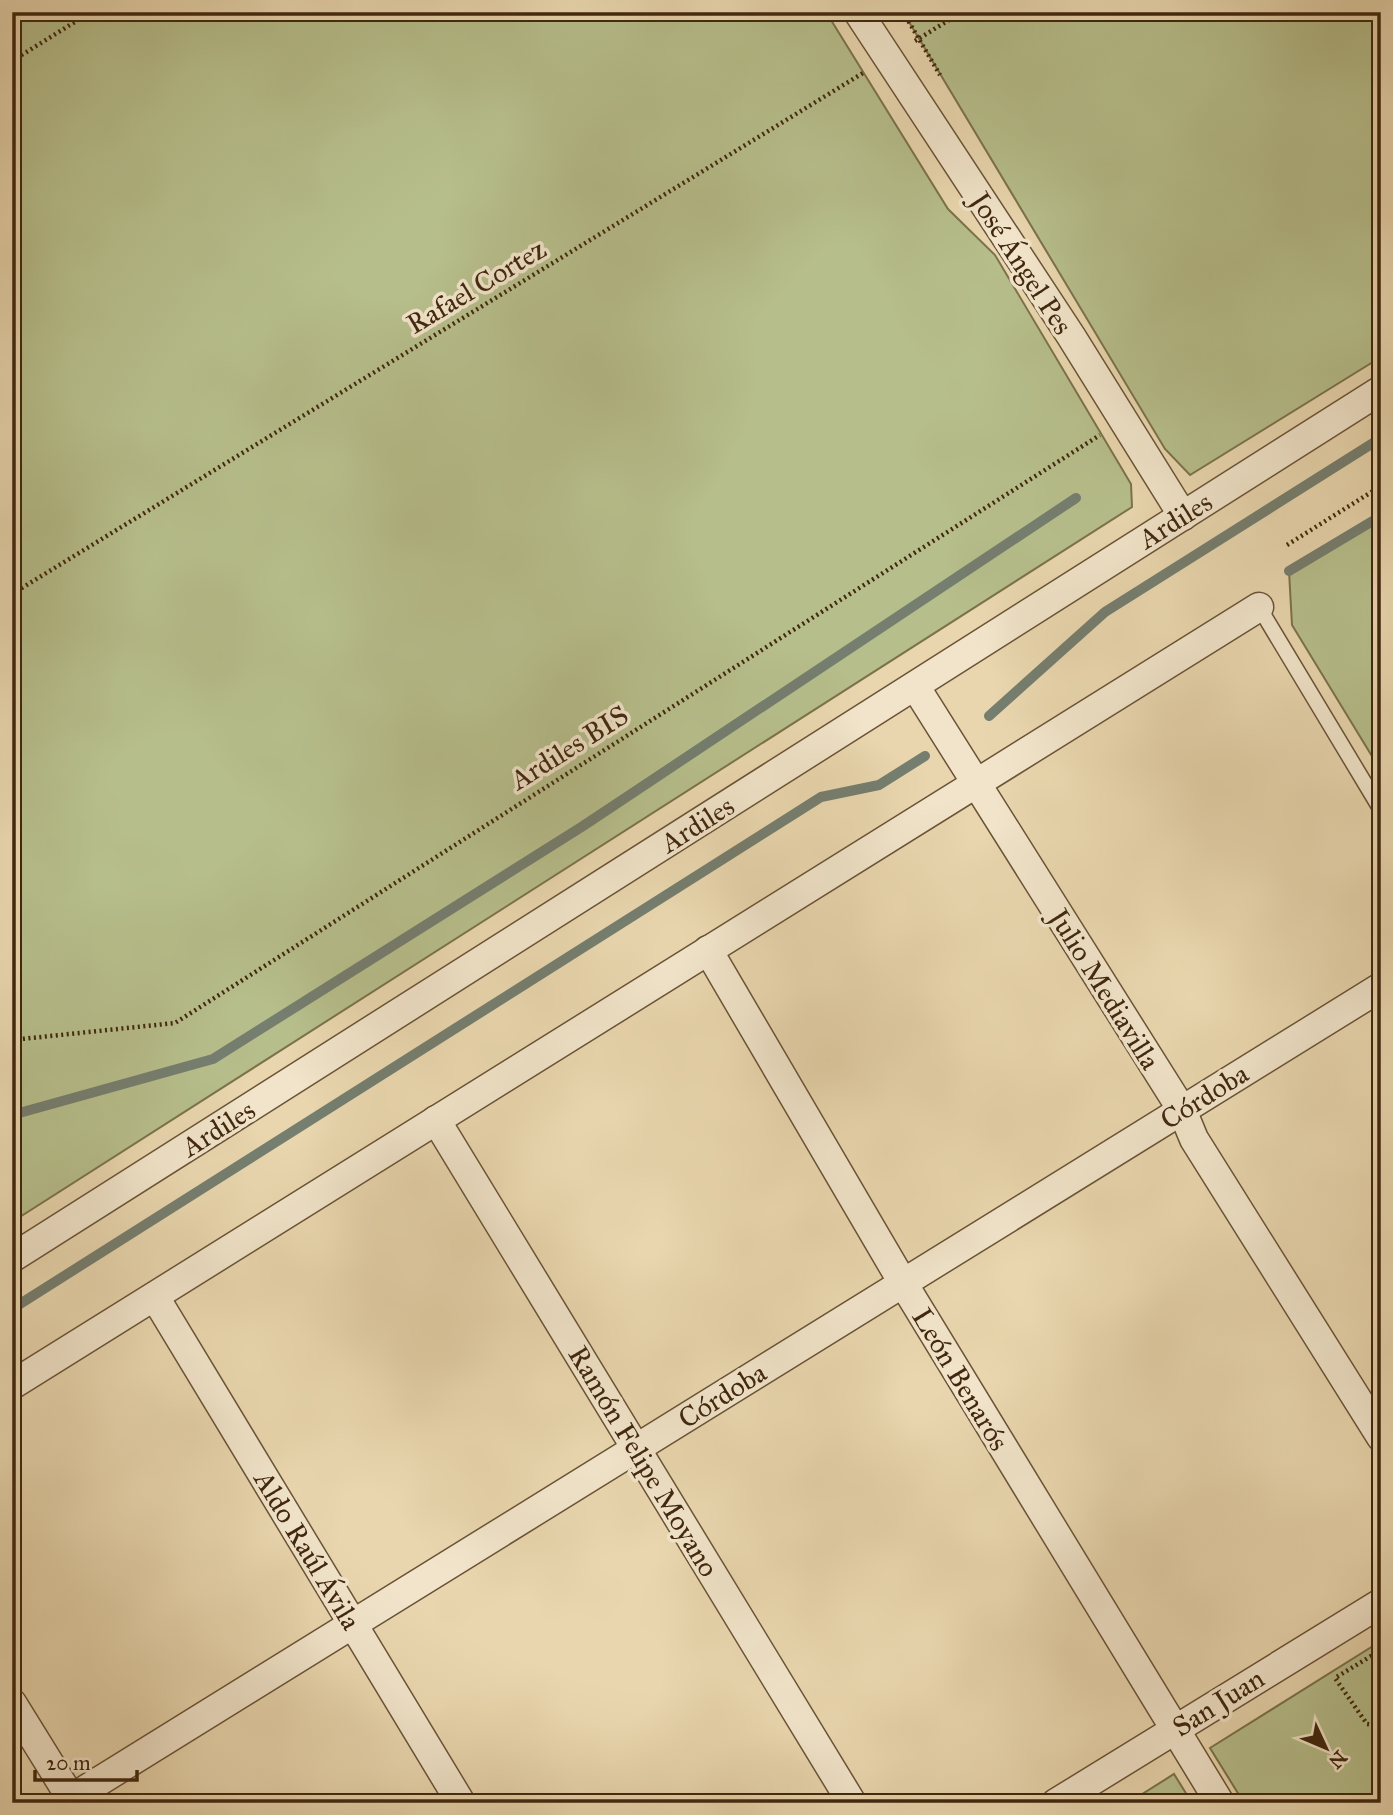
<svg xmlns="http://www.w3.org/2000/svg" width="1393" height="1815" font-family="'IM FELL Great Primer',serif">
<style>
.green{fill:#b6be8b;stroke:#7b724c;stroke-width:2}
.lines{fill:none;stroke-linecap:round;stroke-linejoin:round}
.stream{stroke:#757e6f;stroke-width:10}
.service-casing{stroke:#6a5336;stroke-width:17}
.minor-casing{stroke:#6a5336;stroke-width:31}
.path{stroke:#40270e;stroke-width:4.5;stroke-dasharray:2 3.5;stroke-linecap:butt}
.service{stroke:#f1e4ca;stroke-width:14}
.minor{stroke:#f1e4ca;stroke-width:28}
.labels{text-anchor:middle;stroke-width:7;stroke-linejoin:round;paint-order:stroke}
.street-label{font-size:28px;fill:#40270e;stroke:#f1e4ca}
</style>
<rect width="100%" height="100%" fill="#e9d6ae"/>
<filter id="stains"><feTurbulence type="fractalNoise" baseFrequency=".00286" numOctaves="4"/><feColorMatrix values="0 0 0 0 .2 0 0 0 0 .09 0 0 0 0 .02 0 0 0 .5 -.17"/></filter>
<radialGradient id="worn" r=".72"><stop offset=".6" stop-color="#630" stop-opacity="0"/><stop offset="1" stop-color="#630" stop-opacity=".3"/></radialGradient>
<g class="green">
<polygon points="12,12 826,12 948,209 995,255 1131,484 1132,507 12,1222"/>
<polygon points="903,12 1381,12 1381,357 1190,475 1165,449"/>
<polygon points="1381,513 1381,771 1292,625 1289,571"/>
<polygon points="1381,1641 1381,1803 1244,1803 1210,1748"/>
<polygon points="1174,1774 1192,1803 1128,1803"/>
</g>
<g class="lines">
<g class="stream">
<polyline points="1289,571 1381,516"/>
<polyline points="989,716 1105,612 1381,438"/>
<polyline points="12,1115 213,1059 583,826 1076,498"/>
<polyline points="12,1309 821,797 879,785 925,756"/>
</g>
<defs>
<polyline id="service" points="1259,607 1381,810"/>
<g id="minor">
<polyline points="858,12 1071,336 1183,516"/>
<polyline points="915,686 1182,1110 1194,1139 1381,1437"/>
<polyline points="708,950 903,1283 1220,1803"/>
<polyline points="436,1120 852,1803"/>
<polyline points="12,1258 1381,390"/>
<polyline points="155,1297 461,1803"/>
<polyline points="12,1385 1259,607"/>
<polyline points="12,1703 74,1803"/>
<polyline points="64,1803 1381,987"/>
<polyline points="1056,1803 1381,1603"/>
</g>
</defs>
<use href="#service" class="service-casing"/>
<use href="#minor" class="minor-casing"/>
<g class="path">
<polyline points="903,12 940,75"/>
<polyline points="915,41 962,12"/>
<polyline points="12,61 91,12"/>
<polyline points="1287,545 1381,486"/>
<polyline points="12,594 863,73"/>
<polyline points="12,1040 175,1023 1100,435"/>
<polyline points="1381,1650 1335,1678 1367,1724 1381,1726"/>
</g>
<use href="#service" class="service"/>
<use href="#minor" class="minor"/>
</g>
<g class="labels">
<g class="street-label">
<text transform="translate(1022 263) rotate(57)" y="10">José Ángel Pes</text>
<text transform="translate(476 286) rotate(-31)" y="10">Rafael Cortez</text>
<text transform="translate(1175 520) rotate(-32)" y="10">Ardiles</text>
<text transform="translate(569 747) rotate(-32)" y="10">Ardiles BIS</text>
<text transform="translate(697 824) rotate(-32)" y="10">Ardiles</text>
<text transform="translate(1105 989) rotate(58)" y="10">Julio Mediavilla</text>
<text transform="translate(1204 1096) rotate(-32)" y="10">Córdoba</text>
<text transform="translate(218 1128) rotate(-32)" y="10">Ardiles</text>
<text transform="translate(961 1379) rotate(59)" y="10">León Benarós</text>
<text transform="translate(722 1395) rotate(-32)" y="10">Córdoba</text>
<text transform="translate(644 1461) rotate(59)" y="10">Ramón Felipe Moyano</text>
<text transform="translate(308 1550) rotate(59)" y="10">Aldo Raúl Ávila</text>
<text transform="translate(1218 1702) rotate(-32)" y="10">San Juan</text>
</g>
</g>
<rect width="1393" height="1815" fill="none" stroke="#e9d6ae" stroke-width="42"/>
<rect x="14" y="14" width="1365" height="1787" fill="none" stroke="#40270e" stroke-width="3.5"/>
<rect x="21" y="21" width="1351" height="1773" fill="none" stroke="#40270e" stroke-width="2"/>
<g transform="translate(1326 1748) rotate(134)" stroke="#f1e4ca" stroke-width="5" paint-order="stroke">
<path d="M0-5L12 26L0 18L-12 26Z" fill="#40270e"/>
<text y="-10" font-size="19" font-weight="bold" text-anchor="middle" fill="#40270e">N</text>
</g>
<path d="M35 1770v10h102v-10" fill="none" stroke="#40270e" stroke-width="3.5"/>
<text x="46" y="1770" font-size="21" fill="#40270e" stroke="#f1e4ca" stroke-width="5" paint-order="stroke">20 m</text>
<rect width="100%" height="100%" filter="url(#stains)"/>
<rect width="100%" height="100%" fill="url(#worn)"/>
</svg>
